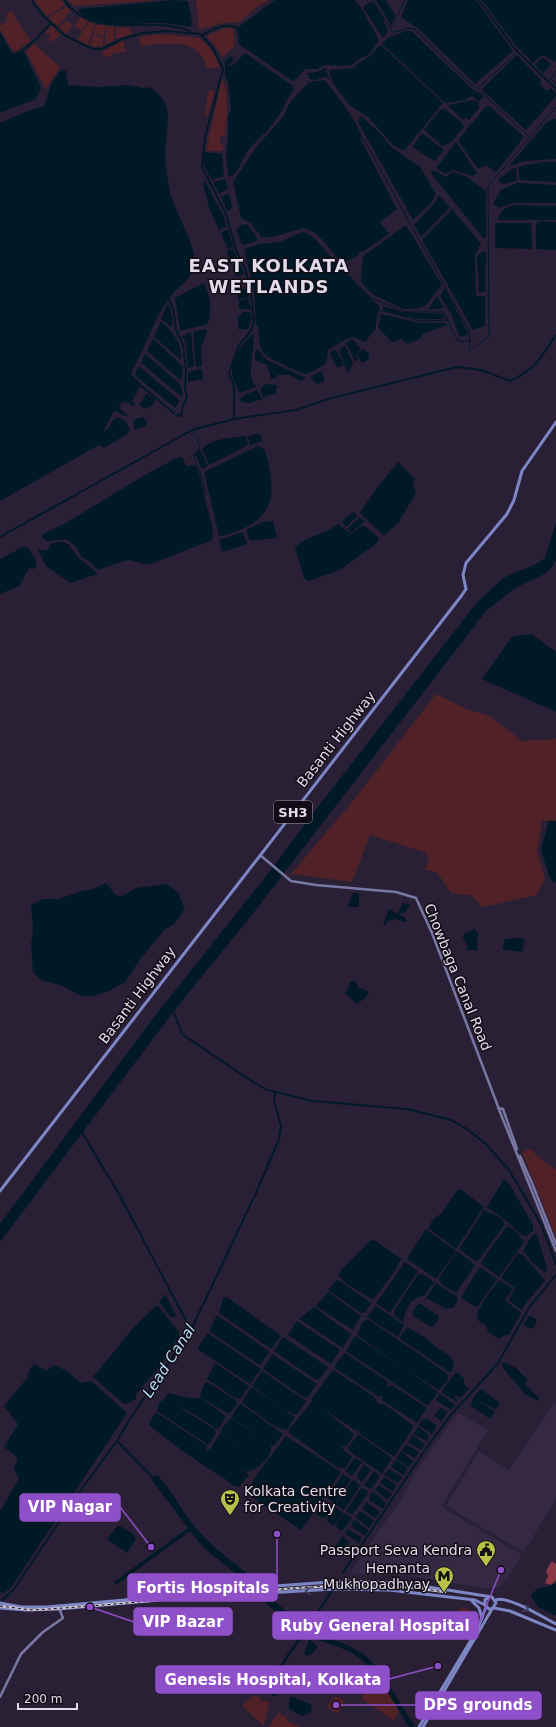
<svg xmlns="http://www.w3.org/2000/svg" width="556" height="1727" font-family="'DejaVu Sans',sans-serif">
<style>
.built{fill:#352843}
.green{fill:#512128}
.forest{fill:#893946}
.water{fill:#001927}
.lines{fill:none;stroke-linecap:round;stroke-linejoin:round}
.stream{stroke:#001927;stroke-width:1}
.canal{stroke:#001927;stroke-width:2}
.secondary{stroke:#7978a5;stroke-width:2.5}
.primary{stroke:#7d86c6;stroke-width:3}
.rail-casing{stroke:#cbc4d4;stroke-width:2.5}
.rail{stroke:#110c16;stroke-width:1;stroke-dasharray:3;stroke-linecap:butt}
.oneway{stroke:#424365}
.labels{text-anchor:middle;stroke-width:3;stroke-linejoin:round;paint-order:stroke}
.shield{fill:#110c16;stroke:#a39daa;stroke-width:1}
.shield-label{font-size:13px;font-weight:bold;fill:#e1dbea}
.street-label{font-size:14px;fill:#e1dbea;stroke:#110c16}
.poi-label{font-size:14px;fill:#e1dbea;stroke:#110c16;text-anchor:end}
.water-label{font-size:15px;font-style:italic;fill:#b7dffa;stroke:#110c16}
.district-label{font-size:18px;font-weight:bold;letter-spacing:1px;fill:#e1dbea;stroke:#110c16}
.leader{fill:none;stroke:#8f4fc8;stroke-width:1.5}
.callout-dot{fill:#8f4fc8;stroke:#110c16;stroke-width:1.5}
.callout{fill:#8f4fc8;stroke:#8f4fc8;stroke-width:1.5}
.callout-label{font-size:15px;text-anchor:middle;font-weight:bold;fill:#fff}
</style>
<rect width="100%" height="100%" fill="#2a2036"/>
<g class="built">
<polygon points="554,1403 556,1404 556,1499 524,1552 446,1506 479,1451 509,1470"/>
<polygon points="458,1413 488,1430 443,1504 445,1509 522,1555 507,1579 501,1586 495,1588 481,1588 423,1578 396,1575 350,1574 382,1526 396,1508 418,1468"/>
</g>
<g class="green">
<polygon points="34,0 62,0 65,5 47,17"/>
<polygon points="68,0 159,0 74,6"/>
<polygon points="196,0 269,0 257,7 240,22 222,23 202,29 199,28"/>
<polygon points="66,7 71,10 58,26 50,20 49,17"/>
<polygon points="12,11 17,21 31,41 14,52 0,30 0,26 7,21 6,15"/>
<polygon points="81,17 88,21 82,31 74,26"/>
<polygon points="66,20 73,26 66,34 59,27"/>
<polygon points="89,22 95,24 88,45 77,40"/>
<polygon points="96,25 105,25 104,36 93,35"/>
<polygon points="52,26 56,30 52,34 57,31 60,34 53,42 48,39 51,35 45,33"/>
<polygon points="106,26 114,27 114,40 105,45"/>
<polygon points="116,27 130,28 131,34 116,39"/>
<polygon points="225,28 233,28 235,46 223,57 207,36"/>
<path d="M 163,34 L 199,38 C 207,44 218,57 219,68 L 206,68 C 205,63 203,56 198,52 C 186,40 156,43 141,47 L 139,37 Z"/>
<polygon points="93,36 103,37 103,46 95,47 90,46"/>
<polygon points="123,41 126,52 113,53 112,56 104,57 103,51"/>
<polygon points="34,44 60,67 46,89 26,52"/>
<path d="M 222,79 C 230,90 226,121 225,135 L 220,137 L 220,142 L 223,145 L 222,151 L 206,151 Z"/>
<polygon points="211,90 214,90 214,94 207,117 205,116 208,93"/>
<polygon points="436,694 466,709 490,716 522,741 556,739 556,821 542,821 537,851 545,879 536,895 483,907 469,894 464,895 451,893 437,872 425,870 429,858 424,852 370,835 352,882 291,874 353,801"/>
<polygon points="531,1149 538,1157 556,1170 556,1238 522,1152"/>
<polygon points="461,1607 476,1612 479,1621 468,1641 448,1630"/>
<polygon points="374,1676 379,1676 400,1709 394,1721 362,1699 365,1689"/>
<polygon points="253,1696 260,1697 261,1702 269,1701 264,1726 242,1706"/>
<polygon points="339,1697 345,1702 337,1714 327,1707 333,1698"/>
<polygon points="278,1713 287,1717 286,1720 300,1727 269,1727"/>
</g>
<polygon class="forest" points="552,1561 556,1564 556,1580 551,1585 545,1583 548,1576 546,1571"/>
<g class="water">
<path d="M 174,0 L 188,1 L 192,22 L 191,27 C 181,26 171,23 160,23 C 141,22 88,30 78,9 Z"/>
<polygon points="275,0 354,0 361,7 379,40 370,54 357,60 351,66 324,65 317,69 305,69 294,81 291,80 239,44 237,28"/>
<polygon points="376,0 386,0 395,15 391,26"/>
<polygon points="408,0 476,0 513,51 475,84 420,30 401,17"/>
<polygon points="482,0 556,0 556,61 555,62 545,56 541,56 533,63 520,49 518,49 516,46"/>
<polygon points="372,1 383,18 388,32 383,38 364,9 364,6"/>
<path d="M 405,31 L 411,31 L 471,88 L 484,96 L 479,102 L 472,96 L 465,100 L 445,103 L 383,45 L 383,42 C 390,35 397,36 405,31 Z"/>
<polygon points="0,32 12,53 16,53 23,49 41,88 36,99 0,113"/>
<path d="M 381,45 L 443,103 L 404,151 L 393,145 L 369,118 L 348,104 L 333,83 L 329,70 L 353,68 C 363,57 370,61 378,46 Z"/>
<path d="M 245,53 L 292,85 L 294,89 C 287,98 284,108 277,118 C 269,131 256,140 247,152 C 241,160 239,174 229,177 L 226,157 L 228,137 L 228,116 L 231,108 L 228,81 L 225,77 L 225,60 L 231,56 L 234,60 L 227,67 L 233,65 Z"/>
<polygon points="517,55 541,80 540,85 547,91 551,88 556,93 556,96 526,130 483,91 483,88"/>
<polygon points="541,58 544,58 551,64 543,73 535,65"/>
<polygon points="325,68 330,79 325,77 316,80 310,79 307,73 317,72"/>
<path d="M 61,70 L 66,71 L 68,85 L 100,87 L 128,85 L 144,88 L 149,87 C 177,104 166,124 165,151 C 165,163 167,176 169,187 C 172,210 199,247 194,267 C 191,279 181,285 173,293 C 156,313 148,342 135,365 L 131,374 L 141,384 L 132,401 L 135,404 L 133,406 L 125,401 L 119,405 L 120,409 L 127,415 L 127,417 L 116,411 L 113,412 L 103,432 L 109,428 L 111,422 L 117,417 L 124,420 L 130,429 L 127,434 L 104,448 L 99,445 L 0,501 L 0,123 L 25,112 L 44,106 L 52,82 Z"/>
<path d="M 324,80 C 332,88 359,124 361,135 C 361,137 360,139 361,140 L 397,209 L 380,222 L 389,234 L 364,251 L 359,252 L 359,255 L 342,263 C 330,251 321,232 303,228 L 273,237 L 261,237 L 251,223 L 241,218 L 233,182 L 257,146 L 283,117 L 290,102 L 309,82 Z"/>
<polygon points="472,100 478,102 479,108 469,120 466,117 463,120 448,106 448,105"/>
<polygon points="486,106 489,106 522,135 523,138 496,172 486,165 478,169 459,142 459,139"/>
<polygon points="444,108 462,123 464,127 451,142 442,146 424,130 440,110"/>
<polygon points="361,116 380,133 390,146 420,167 436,194 431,203 413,220 358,122"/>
<polygon points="552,119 556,119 556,159 524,161 509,166 545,124"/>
<polygon points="422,133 444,150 435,161 412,147"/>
<polygon points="456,142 477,173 473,176 453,170 445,174 436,168"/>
<path d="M 205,152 L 222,154 L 224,176 L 212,180 C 207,172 200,161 205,152 Z"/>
<polygon points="543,162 556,162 556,182 520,180 518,169 521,166"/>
<polygon points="516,167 517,179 516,181 503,184 498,180 510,170"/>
<polygon points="433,170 446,177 453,172 467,177 486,191 486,237 484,239 434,177 431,172"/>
<polygon points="225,179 228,188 219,194 213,182"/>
<polygon points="205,182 225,219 226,227 219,230 209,208 203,183"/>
<polygon points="517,183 556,185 556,203 512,203 500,208 493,204 501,190"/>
<polygon points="227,194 230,195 232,208 227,211 221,197"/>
<polygon points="439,195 450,207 421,237 414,225 434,204"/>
<path d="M 515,205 L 556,206 L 556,220 L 497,220 C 501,211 504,207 515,205 Z"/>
<polygon points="452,209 481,244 475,255 476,296 485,296 485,326 473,330 422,240"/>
<polygon points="540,221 556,222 556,250 536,249 536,223"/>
<polygon points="495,223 531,223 532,249 495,248"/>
<polygon points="247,224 257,238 257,241 244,245 242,244 236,230 241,225"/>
<polygon points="406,225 442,285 426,305 420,308 403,309 372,294 361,282 363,256"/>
<polygon points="226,230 228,230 233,246 228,249 221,233"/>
<path d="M 302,232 L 307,233 L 314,238 L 359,287 L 379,306 C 380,312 375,319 376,328 L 365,342 L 354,337 L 348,338 L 328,350 L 326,364 L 307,374 C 299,373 293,369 286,366 C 262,354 260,356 258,327 L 256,325 L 254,292 L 244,249 L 259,244 L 280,242 Z"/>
<polygon points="229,249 233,249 239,262 231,264 227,251"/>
<polygon points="483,251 486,253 485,291 479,293 477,256"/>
<polygon points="239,263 244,274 237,277 232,266"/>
<path d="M 204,283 C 211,298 212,309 208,324 L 180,331 L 175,298 Z"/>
<polygon points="247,288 249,297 238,300 237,290"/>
<polygon points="445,288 467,331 468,334 460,337 459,335 451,314 440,296"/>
<polygon points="437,296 444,308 428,310"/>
<polygon points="248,298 251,309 239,309 239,301"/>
<polygon points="168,303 173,320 171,327 161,319"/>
<path d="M 383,306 L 402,312 L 443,314 L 445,318 C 423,322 404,317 383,310 Z"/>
<polygon points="243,312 250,312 252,319 248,329 238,329 238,317"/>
<polygon points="381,314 420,323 445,323 447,325 423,334 420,339 407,344 401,339 392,342 378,328"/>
<path d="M 161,321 C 172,331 183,345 181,360 L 154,337 Z"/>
<polygon points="205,329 207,331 201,348 202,366 196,367 193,332"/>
<polygon points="191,332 194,366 188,368 186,343 182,336"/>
<path d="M 253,334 C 256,350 245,373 256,387 L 240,393 C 237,387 232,379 232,372 C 231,359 243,342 253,334 Z"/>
<polygon points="153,339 183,366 181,381 147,351"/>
<polygon points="352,339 361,349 356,354 358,360 355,361 346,343"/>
<polygon points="345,345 353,363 348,373 339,350"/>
<polygon points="363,349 369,353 369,359 362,363 357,354"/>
<polygon points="258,350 267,360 306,378 301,381 290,375 278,375 274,379 271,378 267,365 255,360 255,351"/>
<polygon points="333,350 336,350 343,363 343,365 337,368 330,354"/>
<polygon points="145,354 179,383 182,388 182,397 141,363"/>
<polygon points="139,366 180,401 175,408 135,375"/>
<polygon points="202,369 203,379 188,382 188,372"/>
<polygon points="321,371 325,381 317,384 310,377"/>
<polygon points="266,384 277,385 276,394 268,395 263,398 260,389"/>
<polygon points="257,390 262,399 250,403 241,402 240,399 244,395"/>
<polygon points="146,394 156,399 153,405 146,409 139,405"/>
<polygon points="143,417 147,422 146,426 135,430 133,422 138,418"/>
<polygon points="255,434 260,434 262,441 250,445 248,437"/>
<path d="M 246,436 L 248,445 L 209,465 L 202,449 C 213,438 231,438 246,436 Z"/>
<path d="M 258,446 L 265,450 C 275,485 278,515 240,530 C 233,532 226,536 219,536 L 204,472 Z"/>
<polygon points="200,450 208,466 202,469 195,454 196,452"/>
<polygon points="179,457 183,458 186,466 195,465 199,473 213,531 212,540 148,565 129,560 120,562 98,570 89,561 82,557 75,546 66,539 46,541 42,537 43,534 64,524 150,472"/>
<polygon points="398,462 415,479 413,485 416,493 398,523 384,536 360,513 376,489"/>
<polygon points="354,512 357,516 346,527 342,521"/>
<polygon points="360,517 365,521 351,533 347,529"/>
<polygon points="273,521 277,538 250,541 246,530 263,522"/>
<polygon points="556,523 556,560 552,567 543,575 515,588 486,611 251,916 177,1007 0,1242 0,1224 154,1017 274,866 307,821 478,601 505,577 534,565 545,558"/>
<path d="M 338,524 L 351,534 L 363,525 L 379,538 L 377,543 L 340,570 L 308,581 L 304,578 L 295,548 C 305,536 324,535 338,524 Z"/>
<polygon points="243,532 247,544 222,552 219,540"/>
<path d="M 58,542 C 72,540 72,553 81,560 C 87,565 93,568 97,574 L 71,583 L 46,566 L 38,549 L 47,551 L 51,544 Z"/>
<polygon points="23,547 28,548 36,560 36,567 34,569 29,568 19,586 0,594 0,559"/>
<polygon points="531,634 556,652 556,712 482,679 512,637"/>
<polygon points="551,820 556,821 556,882 553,883 548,873 541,850 548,822"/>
<polygon points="106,883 116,895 122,896 136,888 167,884 180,894 180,899 185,908 174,924 164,930 139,961 125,982 109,991 93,996 81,996 63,986 41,980 33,972 31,944 33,930 31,905 43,899 59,899 81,891 93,889"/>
<polygon points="356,892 359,895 359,907 349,907 348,905 353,893"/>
<polygon points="403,902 405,903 404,905 408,903 410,905 404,914 402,912 400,916 405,917 407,922 401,921 395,918 393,921 388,920 385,926 383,925 389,909 398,914"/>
<polygon points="475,929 479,936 477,939 478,950 467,950 467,945 463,938 464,934"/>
<polygon points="521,938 525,940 522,952 502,949 505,939"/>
<polygon points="355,981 358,987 369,992 365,998 357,1004 344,993 348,989 350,982"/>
<polygon points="504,1179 510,1185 533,1225 533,1231 527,1236 522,1235 506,1221 487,1207"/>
<path d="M 458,1189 L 462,1190 L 484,1207 L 456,1249 L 428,1228 C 434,1219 431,1219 441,1214 Z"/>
<polygon points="484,1210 502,1219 505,1224 478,1261 475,1261 459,1249"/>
<polygon points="507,1226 516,1231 524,1242 499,1277 481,1264 487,1253"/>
<polygon points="426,1229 456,1251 436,1279 407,1259"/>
<polygon points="536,1233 547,1267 546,1273 534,1264 523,1251 531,1237"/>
<polygon points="371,1240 376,1241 401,1259 393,1274 373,1300 345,1283 338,1275 343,1268"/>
<polygon points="457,1251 475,1265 456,1293 444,1286 438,1279"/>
<polygon points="518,1253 523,1255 545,1280 521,1310 509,1300 515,1288 501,1278"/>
<polygon points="405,1262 418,1271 390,1313 376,1303"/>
<polygon points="479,1268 481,1268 497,1279 478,1306 476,1307 461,1298"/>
<path d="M 418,1274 L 423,1274 L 434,1282 L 424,1296 C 409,1298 406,1310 403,1322 L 395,1316 L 394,1311 Z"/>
<polygon points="337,1279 371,1303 364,1313 361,1313 328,1290"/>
<path d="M 499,1280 L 513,1289 L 505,1300 L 521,1313 L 509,1335 L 505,1335 L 499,1339 L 488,1332 L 486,1325 C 484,1324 479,1322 478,1320 C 473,1312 494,1286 499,1280 Z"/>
<polygon points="436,1283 457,1297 458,1300 454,1307 447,1309 426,1298"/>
<polygon points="328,1292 361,1316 353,1330 316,1306"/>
<polygon points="165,1294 176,1315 174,1318 170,1316 159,1302"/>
<polygon points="227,1297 281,1336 271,1349 219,1313 223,1298"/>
<polygon points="419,1303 439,1316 438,1320 432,1327 413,1316 413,1311"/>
<polygon points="157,1305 179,1332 179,1336 157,1370 136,1394 136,1399 129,1403 124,1404 93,1377 135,1326"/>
<polygon points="376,1306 404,1325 398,1337 367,1317"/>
<polygon points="314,1307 351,1334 343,1348 299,1319"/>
<polygon points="217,1315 270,1352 260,1365 210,1332 210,1329"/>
<polygon points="530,1315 537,1320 533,1329 523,1325"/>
<polygon points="368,1319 449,1375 447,1381 439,1390 410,1372 438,1392 428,1406 346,1351 354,1337 356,1336 405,1369 357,1335 362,1323"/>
<polygon points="297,1321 340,1350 331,1364 288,1335"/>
<polygon points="407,1327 428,1339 434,1346 449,1355 454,1364 451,1373 400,1339 400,1337"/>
<polygon points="208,1333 261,1369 250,1384 199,1350 198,1347"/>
<polygon points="283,1337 328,1367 319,1380 316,1380 274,1351"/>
<polygon points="345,1353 388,1382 387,1387 392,1385 427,1408 417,1423 382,1400 383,1394 379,1397 335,1368 335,1365"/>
<polygon points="272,1354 317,1384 308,1397 305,1398 263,1369"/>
<polygon points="504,1362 516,1368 527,1379 525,1384 539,1398 538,1401 525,1394 503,1368 502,1364"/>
<polygon points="215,1363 249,1386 240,1399 232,1396 207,1379"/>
<polygon points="35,1364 46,1371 54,1365 65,1370 81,1383 91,1381 127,1413 16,1580 10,1588 4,1593 0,1592 0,1511 19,1479 14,1469 18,1458 4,1447 18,1424 4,1406 27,1378 30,1368"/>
<polygon points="333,1370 372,1395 376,1399 377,1403 384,1404 414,1426 394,1457 360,1434 359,1430 355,1430 323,1409 354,1434 347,1446 341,1447 352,1457 345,1468 340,1468 334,1465 289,1433 289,1429 312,1402 312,1398"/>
<path d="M 262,1371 L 306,1401 L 297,1414 C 289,1415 261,1392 252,1386 Z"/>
<polygon points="456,1372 464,1378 464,1384 469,1389 460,1398 455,1395 455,1398 458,1400 457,1402 441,1392"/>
<polygon points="207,1382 236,1400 237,1404 229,1414 200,1397 203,1386"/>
<path d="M 251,1387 L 295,1417 L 287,1430 C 278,1431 250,1408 242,1402 Z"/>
<polygon points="481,1389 500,1403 496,1410 478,1400 495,1412 490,1419 470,1405 475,1395"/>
<polygon points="168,1393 189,1398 201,1398 226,1416 218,1430 197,1416 173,1403 214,1429 216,1433 208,1445 157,1411 159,1403 165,1398"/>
<polygon points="440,1394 455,1405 451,1410 436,1400"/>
<path d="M 241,1404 L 283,1434 L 274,1446 L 271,1445 C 273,1458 258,1468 248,1472 L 241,1468 L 249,1475 L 239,1487 C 231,1487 227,1479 221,1476 C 212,1472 152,1430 149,1424 L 155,1413 L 157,1413 L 207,1446 L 205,1452 L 211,1448 L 220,1433 L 260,1460 L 221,1433 L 221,1429 L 231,1418 L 268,1443 L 231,1417 L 239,1405 Z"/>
<polygon points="441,1408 448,1412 441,1421 434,1416"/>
<polygon points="427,1419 437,1426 432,1434 419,1425 422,1420"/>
<polygon points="418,1427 429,1435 427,1441 413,1434"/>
<polygon points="358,1434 392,1458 382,1474 348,1450 348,1448"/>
<polygon points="413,1435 424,1444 421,1450 408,1442"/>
<polygon points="286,1436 341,1472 332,1486 330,1485 332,1487 301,1530 246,1493 258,1473"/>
<polygon points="406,1444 419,1452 415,1458 402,1451"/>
<polygon points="401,1451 413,1461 409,1467 396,1459"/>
<polygon points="355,1458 362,1462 352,1476 345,1471"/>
<polygon points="396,1460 407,1468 405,1474 403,1475 391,1467"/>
<polygon points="364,1464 371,1470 362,1482 356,1477"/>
<polygon points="389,1469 402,1477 398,1483 384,1475"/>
<polygon points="374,1471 380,1476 371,1489 364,1485"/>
<polygon points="343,1474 351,1479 335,1504 327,1498"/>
<path d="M 157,1475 C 171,1490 177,1502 188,1518 C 205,1542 229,1559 252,1577 L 252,1580 L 246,1582 L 204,1548 L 190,1531 L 116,1585 L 114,1582 L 188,1528 L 151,1479 Z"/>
<polygon points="384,1477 396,1485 393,1492 380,1483"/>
<polygon points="354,1480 360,1486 344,1510 336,1504 352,1481"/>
<polygon points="379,1485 392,1494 388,1500 375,1490"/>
<polygon points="361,1488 368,1491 367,1495 352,1515 346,1511"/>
<polygon points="373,1492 386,1503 383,1509 369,1500 370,1494"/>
<polygon points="326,1501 343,1513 334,1526 327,1521 329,1513 324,1518 316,1514"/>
<polygon points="366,1502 380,1512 375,1518 362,1509"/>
<polygon points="361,1511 373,1520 374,1521 369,1528 355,1517"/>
<polygon points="344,1513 352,1518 342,1531 335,1526"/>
<polygon points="354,1519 368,1530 365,1536 351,1526"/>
<polygon points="118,1525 132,1533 136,1539 127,1553 107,1539"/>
<polygon points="348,1529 361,1537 360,1543 345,1534"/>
<polygon points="343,1536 349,1542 339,1557 332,1551"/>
<path d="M 556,1583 L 556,1615 L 555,1615 L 538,1607 L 531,1596 C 537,1585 547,1589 556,1583 Z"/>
<polygon points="266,1593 302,1626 310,1625 305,1636 303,1636 282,1667 276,1696 272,1696 278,1668 301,1634 256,1594"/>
<path d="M 309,1632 C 328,1638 352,1644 368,1658 C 388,1676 398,1704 415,1725 L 414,1727 L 409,1727 C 396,1707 375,1667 355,1655 C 340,1646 323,1642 306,1636 Z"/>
<polygon points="309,1639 318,1647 312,1654 307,1656 304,1654"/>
<polygon points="291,1696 312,1705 310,1715 309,1713 302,1716 289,1709 289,1701"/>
</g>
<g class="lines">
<g class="stream">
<path d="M 373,0 L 392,32 C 400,32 407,27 414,29 L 467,81 L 477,88 L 529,137"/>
<polyline points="391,28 405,0"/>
<polyline points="556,71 551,79 556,83"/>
<polyline points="478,88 518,52"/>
<polyline points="360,138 363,138 469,330 470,349"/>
<polyline points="340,261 338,264 370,297 394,308 407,312 444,312 457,340 464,342 470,340"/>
<polyline points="379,310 421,321 449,320"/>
<polyline points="470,350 489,336 488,186 556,107"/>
<polyline points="192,430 195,436"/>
<polyline points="197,438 200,448 193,455 200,472 206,495"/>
</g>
<g class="canal">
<polyline points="33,0 34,4 43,15 64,35 93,49 102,49 122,39 143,33 166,31 200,34 213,48 223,69 205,138 202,167 226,214 236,250 245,269 250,287 254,321 251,331 239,345 229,373 234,386 234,419"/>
<path d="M 64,0 C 91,38 137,19 175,27 C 182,28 188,29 192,33"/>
<polyline points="479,0 515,49 556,89"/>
<path d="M 202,36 C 211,29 227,22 237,28"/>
<polyline points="23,50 36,39 51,23"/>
<polyline points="169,300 174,312 176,330 183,345 186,368 185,389 187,397 182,408"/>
<path d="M 481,370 L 510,381 C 536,369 541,357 556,335"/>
<polyline points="140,385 174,413"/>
<polyline points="176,415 181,416 182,411"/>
<polyline points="0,537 192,430 234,419 296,410 328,399 457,367 481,370"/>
<polyline points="173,1010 182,1034 250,1080 267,1090 313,1101 407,1109 451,1120 467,1129 486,1144 509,1170 541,1224 556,1264"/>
<polyline points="81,1131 119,1194 191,1330"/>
<polyline points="117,1441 154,1479"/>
<polyline points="343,1573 427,1447 450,1416 498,1363 530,1306 556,1275"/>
<polyline points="246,1581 261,1593"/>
<polyline points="0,1602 14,1589 78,1494 117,1441 133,1414 191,1330 256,1193 279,1139 281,1126 274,1100 275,1093"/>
<polyline points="308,1627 333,1589"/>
</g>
<g class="secondary">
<polyline points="260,855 291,881 316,885 396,892 416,898 432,933 502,1117 556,1251"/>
<polyline points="498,1108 503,1109 517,1149"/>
<polyline points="520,1156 532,1183 556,1244"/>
<polyline points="0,1697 21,1654 43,1632 63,1618 59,1608"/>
</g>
<g class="primary">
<polyline points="0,1191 462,595 466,589 463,575 466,563 507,514 514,500 522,471 556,422"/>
<path d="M 496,1600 C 507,1595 544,1618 556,1624"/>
<polyline points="472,1601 479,1608 482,1618"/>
<polyline points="0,1603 21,1607 47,1607 191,1594 246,1588 346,1581 403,1583 492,1597 496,1603 492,1609 489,1609 485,1605 485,1600 489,1597"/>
<polyline points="0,1608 26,1610 59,1609 182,1598 334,1589 389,1590 475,1600 485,1605"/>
<polyline points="494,1608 510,1611 556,1630"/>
<polyline points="419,1727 477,1630 486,1607"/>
<polyline points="423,1727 492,1609"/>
</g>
<defs>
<path id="rail" d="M 0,1606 L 32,1610 C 104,1606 177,1598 249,1592 C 316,1586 378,1581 445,1592"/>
</defs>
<use href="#rail" class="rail-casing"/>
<use href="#rail" class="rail"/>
</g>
<defs><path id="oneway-chevron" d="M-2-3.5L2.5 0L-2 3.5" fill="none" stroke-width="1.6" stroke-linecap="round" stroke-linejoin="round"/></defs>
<g class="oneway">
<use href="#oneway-chevron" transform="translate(308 1591) rotate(176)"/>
<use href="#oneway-chevron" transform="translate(526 1609) rotate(26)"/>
</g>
<defs>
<symbol id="theatre-pin" viewBox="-11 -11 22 30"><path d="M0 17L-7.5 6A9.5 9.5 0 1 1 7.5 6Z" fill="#b7c148" stroke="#110c16"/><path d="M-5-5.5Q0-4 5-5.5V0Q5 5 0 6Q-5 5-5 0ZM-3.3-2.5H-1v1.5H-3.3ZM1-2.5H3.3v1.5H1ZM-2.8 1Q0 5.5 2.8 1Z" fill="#111"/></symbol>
<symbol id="civic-pin" viewBox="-11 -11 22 30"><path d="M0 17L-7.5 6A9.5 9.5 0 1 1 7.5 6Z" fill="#b7c148" stroke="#110c16"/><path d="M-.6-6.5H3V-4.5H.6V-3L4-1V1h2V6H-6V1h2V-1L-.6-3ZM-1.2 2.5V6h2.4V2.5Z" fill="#111"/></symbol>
<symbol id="metro-pin" viewBox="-11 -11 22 30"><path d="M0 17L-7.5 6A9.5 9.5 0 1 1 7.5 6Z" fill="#b7c148" stroke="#110c16"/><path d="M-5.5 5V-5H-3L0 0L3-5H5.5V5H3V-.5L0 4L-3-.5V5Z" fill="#111"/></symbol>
</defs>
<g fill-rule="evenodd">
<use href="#theatre-pin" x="219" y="1488" width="22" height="30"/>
<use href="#civic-pin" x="475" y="1539" width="22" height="30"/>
<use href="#metro-pin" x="433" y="1565" width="22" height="30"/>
</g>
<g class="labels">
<rect class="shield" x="274" y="801" width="38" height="22" rx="3"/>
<g class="shield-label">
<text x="293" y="817">SH3</text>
</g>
<g class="street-label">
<text transform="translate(336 739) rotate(-52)" y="5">Basanti Highway</text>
<text transform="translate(458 977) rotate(68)" y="5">Chowbaga Canal Road</text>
<text transform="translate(137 995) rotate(-53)" y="5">Basanti Highway</text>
</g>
<g class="poi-label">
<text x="244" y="1496" text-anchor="start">Kolkata Centre<tspan x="244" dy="16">for Creativity</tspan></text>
<text x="472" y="1555">Passport Seva Kendra</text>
<text x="430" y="1573">Hemanta<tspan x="430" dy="16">Mukhopadhyay</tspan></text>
</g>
<g class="water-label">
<text transform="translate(169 1361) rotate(-57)" y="5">Lead Canal</text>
</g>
<g class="district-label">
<text x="269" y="272">EAST KOLKATA<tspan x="269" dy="21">WETLANDS</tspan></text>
</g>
</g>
<path class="leader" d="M151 1547L120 1507M277 1534L277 1588M90 1607L134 1622M501 1570L478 1626M438 1666L389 1679M336 1705L416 1705"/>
<g class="callout-dot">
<circle cx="151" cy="1547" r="4"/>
<circle cx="277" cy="1534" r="4"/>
<circle cx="90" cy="1607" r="4"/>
<circle cx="501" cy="1570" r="4"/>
<circle cx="438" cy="1666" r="4"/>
<circle cx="336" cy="1705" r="4"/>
</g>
<g class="callout">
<rect x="20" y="1494" width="100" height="27" rx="4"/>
<rect x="128" y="1574" width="149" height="27" rx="4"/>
<rect x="134" y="1608" width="98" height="27" rx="4"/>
<rect x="273" y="1612" width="205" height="27" rx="4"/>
<rect x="156" y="1666" width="233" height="27" rx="4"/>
<rect x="416" y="1692" width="125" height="27" rx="4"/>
</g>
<g class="callout-label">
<text x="70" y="1512">VIP Nagar</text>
<text x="203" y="1593">Fortis Hospitals</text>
<text x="183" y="1627">VIP Bazar</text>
<text x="375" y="1631">Ruby General Hospital</text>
<text x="273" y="1685">Genesis Hospital, Kolkata</text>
<text x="478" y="1710">DPS grounds</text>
</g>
<path d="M18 1703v6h59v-6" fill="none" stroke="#e1dbea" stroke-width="2"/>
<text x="24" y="1703" font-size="12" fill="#e1dbea" stroke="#110c16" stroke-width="3" paint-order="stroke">200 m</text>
</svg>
